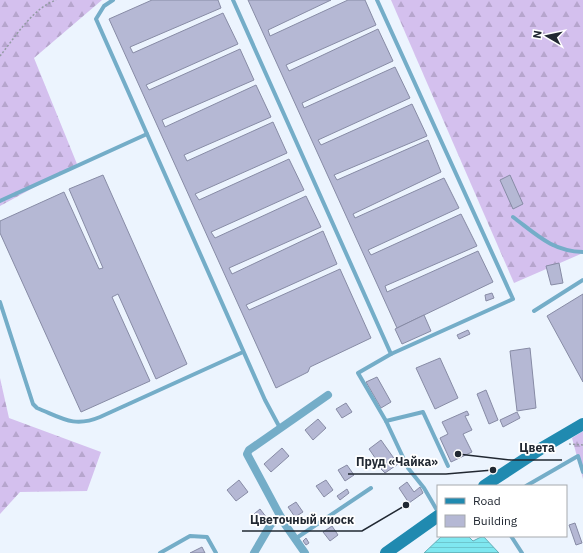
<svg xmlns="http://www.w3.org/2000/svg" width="583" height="553" font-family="'IBM Plex Sans',sans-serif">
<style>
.forest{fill:url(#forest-firs)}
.water{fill:url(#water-rules);stroke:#63aeb7}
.building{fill:#b5b8d4;stroke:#878ba5}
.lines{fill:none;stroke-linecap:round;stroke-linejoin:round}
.path{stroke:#949ba5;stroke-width:1.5;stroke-dasharray:2 2;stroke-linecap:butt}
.lane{stroke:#74adc8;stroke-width:4}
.street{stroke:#74adc8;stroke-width:8}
.secondary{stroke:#208ab0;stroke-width:12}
.leader{fill:none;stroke:#212832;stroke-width:1.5}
.callout-dot{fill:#212832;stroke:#fff;stroke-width:1.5}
.callout-label{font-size:12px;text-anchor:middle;font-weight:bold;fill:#212832;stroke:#fff;stroke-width:3.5;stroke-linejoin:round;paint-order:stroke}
</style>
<defs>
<pattern id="forest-firs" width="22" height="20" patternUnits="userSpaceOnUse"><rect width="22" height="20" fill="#d4c0ee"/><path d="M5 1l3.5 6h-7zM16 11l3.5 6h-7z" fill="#b6a5cd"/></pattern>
<pattern id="water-rules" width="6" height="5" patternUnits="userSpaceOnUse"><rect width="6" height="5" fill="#7fe7f0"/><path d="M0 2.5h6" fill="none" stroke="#6dc6ce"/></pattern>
</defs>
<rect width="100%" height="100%" fill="#ecf4fe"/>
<g class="forest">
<polygon points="0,0 102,0 34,58 77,164 0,206"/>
<polygon points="391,0 583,0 583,253 514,283"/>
<polygon points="0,378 9,418 101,452 87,491 20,492 0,514"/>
<polygon points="583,431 583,479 572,438"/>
</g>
<polygon class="water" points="442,536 468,536 473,541 483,536 499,553 424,553"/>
<g class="building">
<polygon points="152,0 218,0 221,8 130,47 133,53 223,13 238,44 146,85 149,90 240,49 254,80 162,120 165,127 256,85 271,117 184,155 187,161 273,122 287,153 195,194 199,200 289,159 304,190 211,232 215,238 306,196 321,227 229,268 232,274 323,231 337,264 246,305 249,310 340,269 371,338 310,367 308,372 276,388 109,19"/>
<polygon points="248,0 331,0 268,30 270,36 348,0 365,0 376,25 286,65 289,71 378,29 393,61 302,103 304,108 395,67 410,98 318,140 321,145 412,104 427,136 334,175 337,180 428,140 441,172 353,214 355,218 444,178 459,208 368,250 371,255 461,214 477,246 385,286 387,292 478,251 493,282 397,328"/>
<polygon points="103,175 187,364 156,379 118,294 112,297 150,381 81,412 0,233 0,221 64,192 99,269 103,268 69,189"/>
<polygon points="510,175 523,204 513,209 500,180"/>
<polygon points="559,263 563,283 551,285 546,266"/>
<polygon points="492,293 494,298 486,301 485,295"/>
<polygon points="583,294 583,382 547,316"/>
<polygon points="424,315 431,331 402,344 395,329"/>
<polygon points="468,330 470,334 459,339 457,335"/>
<polygon points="530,348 536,408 517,411 510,351"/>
<polygon points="440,358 458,398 435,409 416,368"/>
<polygon points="377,377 391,402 381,408 366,382"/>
<polygon points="486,390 498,420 489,424 477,394"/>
<polygon points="346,403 352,412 342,418 336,409"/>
<polygon points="467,411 469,415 465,416 472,430 463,434 472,452 451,462 440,438 448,434 442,422"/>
<polygon points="517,412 520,418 503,427 500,420"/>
<polygon points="318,419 326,428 313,440 305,430"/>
<polygon points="381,440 398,464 385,473 378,466 380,465 369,449"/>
<polygon points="282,448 289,456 271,472 264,464"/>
<polygon points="347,465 354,475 345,481 338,470"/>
<polygon points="239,480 248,492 236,501 227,490"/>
<polygon points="326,480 333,490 324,497 316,486"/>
<polygon points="407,482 414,492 420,487 423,493 409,503 399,488"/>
<polygon points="347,489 349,493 340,500 337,496"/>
<polygon points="296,502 303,512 295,517 288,507"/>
<polygon points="260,509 267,518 260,523 254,514"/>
<polygon points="575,523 582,543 576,545 569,525"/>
<polygon points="332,526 338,535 330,541 323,532"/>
<polygon points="306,538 309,543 306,545 303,541"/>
<polygon points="202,547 205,553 190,553"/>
</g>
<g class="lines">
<g class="path">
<path d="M 0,56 C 16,36 32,9 56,0"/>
<polyline points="569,444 583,445"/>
</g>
<g class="lane">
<polyline points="113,0 104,6 96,19 265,400 280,428"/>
<polyline points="233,0 391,354"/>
<polyline points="377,0 513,299 391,354 358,373 386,421 408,468 424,488 438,512"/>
<polyline points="0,201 147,134"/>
<path d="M 513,217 C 537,235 552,251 583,252"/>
<path d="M 0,302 L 33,404 L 37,408 C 62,418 74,428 100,417 L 243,352"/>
<polyline points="534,311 583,280"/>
<polyline points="386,421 423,412 448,466"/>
<polyline points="526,486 578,456 583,472"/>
<polyline points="511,536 522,553"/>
<polyline points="295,539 371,488"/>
<polyline points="160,553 190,536 207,537 216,553"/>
</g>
<g class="street">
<polyline points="254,553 271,524 281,517"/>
<polyline points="305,553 284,523 247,454 249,450 328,395"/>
</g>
<g class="secondary">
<polyline points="484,486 542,448 583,424"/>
<polyline points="386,553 438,516"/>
</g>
</g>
<path class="leader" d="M458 454L511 460H562M493 470L446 474H348M406 505L362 531H242"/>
<g class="callout-dot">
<circle cx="458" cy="454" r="4"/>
<circle cx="493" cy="470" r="4"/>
<circle cx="406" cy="505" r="4"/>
</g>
<g class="callout-label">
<text x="537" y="452">Цвета</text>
<text x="397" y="466">Пруд «Чайка»</text>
<text x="302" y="524">Цветочный киоск</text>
</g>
<rect x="437" y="485" width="130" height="52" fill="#ffffff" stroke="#a6a9ad"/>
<rect x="445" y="498" width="20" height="6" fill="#208ab0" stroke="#a6a9ad"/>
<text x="473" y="505" font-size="12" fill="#212832">Road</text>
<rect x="445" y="515" width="20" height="12" fill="#b5b8d4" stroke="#a6a9ad"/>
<text x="473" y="525" font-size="12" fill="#212832">Building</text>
<g transform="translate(547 36) rotate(279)" stroke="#ffffff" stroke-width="3" paint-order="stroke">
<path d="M0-3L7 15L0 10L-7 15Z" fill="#212832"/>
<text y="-6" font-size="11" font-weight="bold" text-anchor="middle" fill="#212832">N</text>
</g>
</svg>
